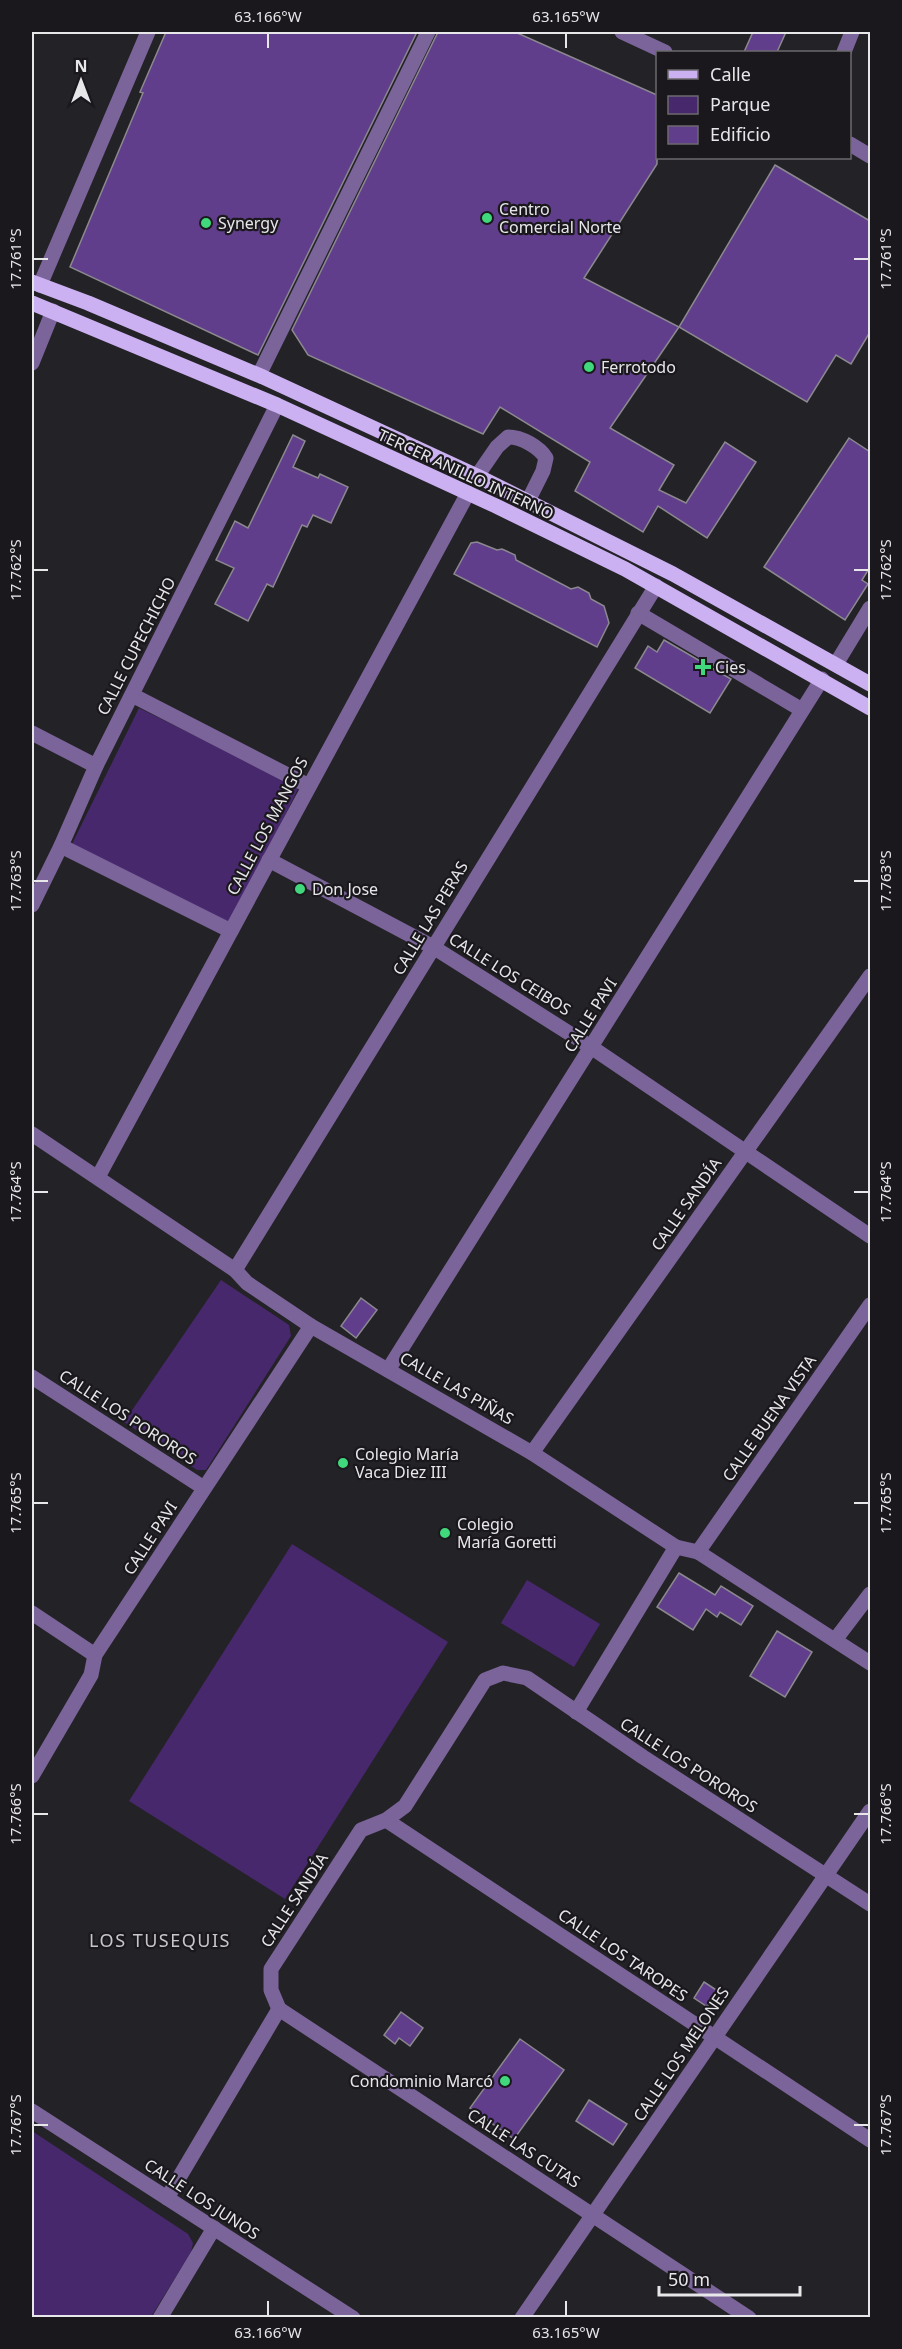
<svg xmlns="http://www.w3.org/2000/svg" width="902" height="2349" font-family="'Noto Sans',sans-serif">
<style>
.green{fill:#48286c}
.building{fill:#603e8b;stroke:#8b898f;stroke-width:1.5}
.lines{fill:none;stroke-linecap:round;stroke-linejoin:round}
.minor{stroke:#7a6499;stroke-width:15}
.major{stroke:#cbb1f2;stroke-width:15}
.ticks{fill:none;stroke:#e7e6e9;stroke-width:2}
.poi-dot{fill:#41d77c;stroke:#1a181c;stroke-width:2}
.labels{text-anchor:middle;stroke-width:4.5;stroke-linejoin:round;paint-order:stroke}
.poi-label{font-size:16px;fill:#e7e6e9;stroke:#1a181c;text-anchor:start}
.street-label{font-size:16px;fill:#e7e6e9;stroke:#1a181c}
.neighbourhood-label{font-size:18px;letter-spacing:1.5px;fill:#c7c5cb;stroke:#1a181c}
.neatline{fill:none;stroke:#e7e6e9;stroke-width:2}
.ticks-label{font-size:15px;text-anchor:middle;fill:#e7e6e9}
</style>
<rect width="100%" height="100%" fill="#232226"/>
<g class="green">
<polygon points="139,708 299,787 232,924 72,844"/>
<polygon points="221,1280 289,1325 291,1336 206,1470 197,1470 124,1422"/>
<polygon points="292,1544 448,1642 285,1899 129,1801"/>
<polygon points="527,1580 600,1624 574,1667 501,1623"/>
<polygon points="32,2131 188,2234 193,2243 191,2252 151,2317 32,2317"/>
</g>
<g class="building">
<polygon points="166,32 417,32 258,355 70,267 143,93 140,92"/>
<polygon points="438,32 515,32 657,95 657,164 584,278 679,327 610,428 674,465 659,490 686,503 725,442 756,462 707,538 658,506 643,532 575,491 590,462 500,407 483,434 308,355 292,330"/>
<polygon points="753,32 786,32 777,52 744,52"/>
<polygon points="775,165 870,221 870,332 851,364 836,355 807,402 679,327"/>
<polygon points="293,435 305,441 293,467 318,478 320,474 348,487 331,523 313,515 307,527 302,525 273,587 267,584 248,621 215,604 234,568 216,560 235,521 248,528"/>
<polygon points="849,438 870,452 870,567 862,580 868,584 845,620 764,567"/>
<polygon points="477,542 497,550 502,549 515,555 516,560 571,589 578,587 589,593 591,599 604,606 609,623 597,647 454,574 471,543"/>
<polygon points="664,640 731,679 710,713 635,668 648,646 657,652"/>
<polygon points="361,1298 377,1310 356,1338 341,1326"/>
<polygon points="679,1573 715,1595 721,1586 753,1606 741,1625 720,1612 717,1617 706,1609 693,1630 657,1607"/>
<polygon points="777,1631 812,1652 785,1697 750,1676"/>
<polygon points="704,1982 721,1993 716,2003 706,2006 694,1998"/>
<polygon points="401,2012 423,2028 410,2046 399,2038 395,2044 384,2035"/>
<polygon points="520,2039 564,2070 514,2139 470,2108"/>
<polygon points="589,2100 627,2124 613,2145 576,2121"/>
</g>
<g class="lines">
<g class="minor">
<polyline points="622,32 665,52"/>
<polyline points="844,52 852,32"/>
<polyline points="850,144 870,156"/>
<polyline points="40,285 148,32"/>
<polyline points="32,363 53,311"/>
<polyline points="259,375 428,32"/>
<path d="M 477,476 L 497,447 L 508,437 C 522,437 539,447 546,458 L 543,471 L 528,501"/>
<polyline points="638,613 802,710"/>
<polyline points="836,664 870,608"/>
<polyline points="132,695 309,786"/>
<polyline points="32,733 96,766"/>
<polyline points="61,846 231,931"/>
<polyline points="269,860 433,947 591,1047 870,1236"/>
<polyline points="32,905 61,846 96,766 277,405"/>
<polyline points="32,1134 235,1270 247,1283 311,1326 532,1453 676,1547 698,1552 870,1663"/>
<polyline points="98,1177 468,493"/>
<polyline points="235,1270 656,586"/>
<polyline points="388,1370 822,679"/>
<polyline points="32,1377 204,1488"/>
<polyline points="532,1453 870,976"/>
<polyline points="698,1552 870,1305"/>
<polyline points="32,1613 95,1655"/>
<polyline points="835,1640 870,1594"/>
<polyline points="576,1712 676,1547"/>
<polyline points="32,1776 91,1675 95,1655 311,1326"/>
<polyline points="386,1820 870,2140"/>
<polyline points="279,2009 271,1990 271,1969 361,1830 386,1820 405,1806 485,1680 503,1673 527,1678 643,1757 870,1904"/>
<polyline points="279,2009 749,2318"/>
<polyline points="32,2111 353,2318"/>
<polyline points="167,2198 279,2009"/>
<polyline points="160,2318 214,2228"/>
<polyline points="522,2318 870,1811"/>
</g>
<g class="major">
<polyline points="32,282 88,303 263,377 477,476 673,574 870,684"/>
<polyline points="32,303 277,405 496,506 625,569 870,708"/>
</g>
</g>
<path class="ticks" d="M 268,33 L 268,48M 566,33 L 566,48M 33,259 L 48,259M 854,259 L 869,259M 33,570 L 48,570M 854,570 L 869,570M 33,881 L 48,881M 854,881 L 869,881M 33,1192 L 48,1192M 854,1192 L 869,1192M 33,1503 L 48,1503M 854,1503 L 869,1503M 33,1814 L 48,1814M 854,1814 L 869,1814M 33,2125 L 48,2125M 854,2125 L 869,2125M 268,2301 L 268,2316M 566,2301 L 566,2316"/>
<g class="poi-dot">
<circle cx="487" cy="218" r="6"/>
<circle cx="206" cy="223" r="6"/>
<circle cx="589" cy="367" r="6"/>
<path d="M700 658h6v6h6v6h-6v6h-6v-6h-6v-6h6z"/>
<circle cx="300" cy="889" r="6"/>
<circle cx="343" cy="1463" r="6"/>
<circle cx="445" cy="1533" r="6"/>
<circle cx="505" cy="2081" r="6"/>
</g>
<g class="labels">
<g class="poi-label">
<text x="499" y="215">Centro<tspan x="499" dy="18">Comercial Norte</tspan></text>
<text x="218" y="229">Synergy</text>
<text x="601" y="373">Ferrotodo</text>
<text x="715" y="673">Cies</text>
<text x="312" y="895">Don Jose</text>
<text x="355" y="1460">Colegio María<tspan x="355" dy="18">Vaca Diez III</tspan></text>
<text x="457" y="1530">Colegio<tspan x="457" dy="18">María Goretti</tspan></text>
<text x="493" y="2087" text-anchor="end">Condominio Marcó</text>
</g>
<g class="street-label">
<text transform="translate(466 474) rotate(25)" y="6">TERCER ANILLO INTERNO</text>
<text transform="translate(136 646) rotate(-63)" y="6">CALLE CUPECHICHO</text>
<text transform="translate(267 826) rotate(-62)" y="6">CALLE LOS MANGOS</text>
<text transform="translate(430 918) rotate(-59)" y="6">CALLE LAS PERAS</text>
<text transform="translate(510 974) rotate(32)" y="6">CALLE LOS CEIBOS</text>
<text transform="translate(590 1015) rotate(-58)" y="6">CALLE PAVI</text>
<text transform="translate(686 1204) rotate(-55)" y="6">CALLE SANDÍA</text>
<text transform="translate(457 1388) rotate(30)" y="6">CALLE LAS PIÑAS</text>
<text transform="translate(128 1417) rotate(33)" y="6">CALLE LOS POROROS</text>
<text transform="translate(769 1418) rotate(-55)" y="6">CALLE BUENA VISTA</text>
<text transform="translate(150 1538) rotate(-57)" y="6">CALLE PAVI</text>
<text transform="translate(689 1765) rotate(33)" y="6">CALLE LOS POROROS</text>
<text transform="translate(294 1900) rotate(-57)" y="6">CALLE SANDÍA</text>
<text transform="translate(623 1955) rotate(34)" y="6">CALLE LOS TAROPES</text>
<text transform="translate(681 2054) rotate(-56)" y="6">CALLE LOS MELONES</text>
<text transform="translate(524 2148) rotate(33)" y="6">CALLE LAS CUTAS</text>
<text transform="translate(202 2199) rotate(33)" y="6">CALLE LOS JUNOS</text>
</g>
<g class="neighbourhood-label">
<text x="160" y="1947">LOS TUSEQUIS</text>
</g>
</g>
<rect width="902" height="2349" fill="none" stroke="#1a181c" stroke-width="66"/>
<rect x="656" y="51" width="195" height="108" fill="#1a181c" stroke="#6c6a6e" stroke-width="1.5"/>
<rect x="668" y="70" width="30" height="9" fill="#cbb1f2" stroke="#6c6a6e" stroke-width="1.5"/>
<text x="710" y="81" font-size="18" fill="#e7e6e9">Calle</text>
<rect x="668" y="96" width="30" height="18" fill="#48286c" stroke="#6c6a6e" stroke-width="1.5"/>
<text x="710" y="111" font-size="18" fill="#e7e6e9">Parque</text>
<rect x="668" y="126" width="30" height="18" fill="#603e8b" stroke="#6c6a6e" stroke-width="1.5"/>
<text x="710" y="141" font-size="18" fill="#e7e6e9">Edificio</text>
<g transform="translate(81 81)" stroke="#1a181c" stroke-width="4.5" paint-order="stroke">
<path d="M0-4.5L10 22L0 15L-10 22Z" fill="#e7e6e9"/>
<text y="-9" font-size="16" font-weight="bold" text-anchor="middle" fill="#e7e6e9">N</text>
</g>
<path d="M659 2286v9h141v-9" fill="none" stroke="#e7e6e9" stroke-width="3"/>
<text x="668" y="2286" font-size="18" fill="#e7e6e9" stroke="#1a181c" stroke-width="4.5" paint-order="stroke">50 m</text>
<rect x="33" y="33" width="836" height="2283" class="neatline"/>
<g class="ticks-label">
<text x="268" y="22">63.166°W</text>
<text x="566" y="22">63.165°W</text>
<text transform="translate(16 259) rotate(-90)" y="5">17.761°S</text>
<text transform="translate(886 259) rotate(-90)" y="5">17.761°S</text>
<text transform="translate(16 570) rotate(-90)" y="5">17.762°S</text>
<text transform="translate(886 570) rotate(-90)" y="5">17.762°S</text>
<text transform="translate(16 881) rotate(-90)" y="5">17.763°S</text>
<text transform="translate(886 881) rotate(-90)" y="5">17.763°S</text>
<text transform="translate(16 1192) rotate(-90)" y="5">17.764°S</text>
<text transform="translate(886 1192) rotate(-90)" y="5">17.764°S</text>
<text transform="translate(16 1503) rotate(-90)" y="5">17.765°S</text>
<text transform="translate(886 1503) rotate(-90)" y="5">17.765°S</text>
<text transform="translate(16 1814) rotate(-90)" y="5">17.766°S</text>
<text transform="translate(886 1814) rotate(-90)" y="5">17.766°S</text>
<text transform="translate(16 2125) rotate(-90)" y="5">17.767°S</text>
<text transform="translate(886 2125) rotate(-90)" y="5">17.767°S</text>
<text x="268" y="2338">63.166°W</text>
<text x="566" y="2338">63.165°W</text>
</g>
</svg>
